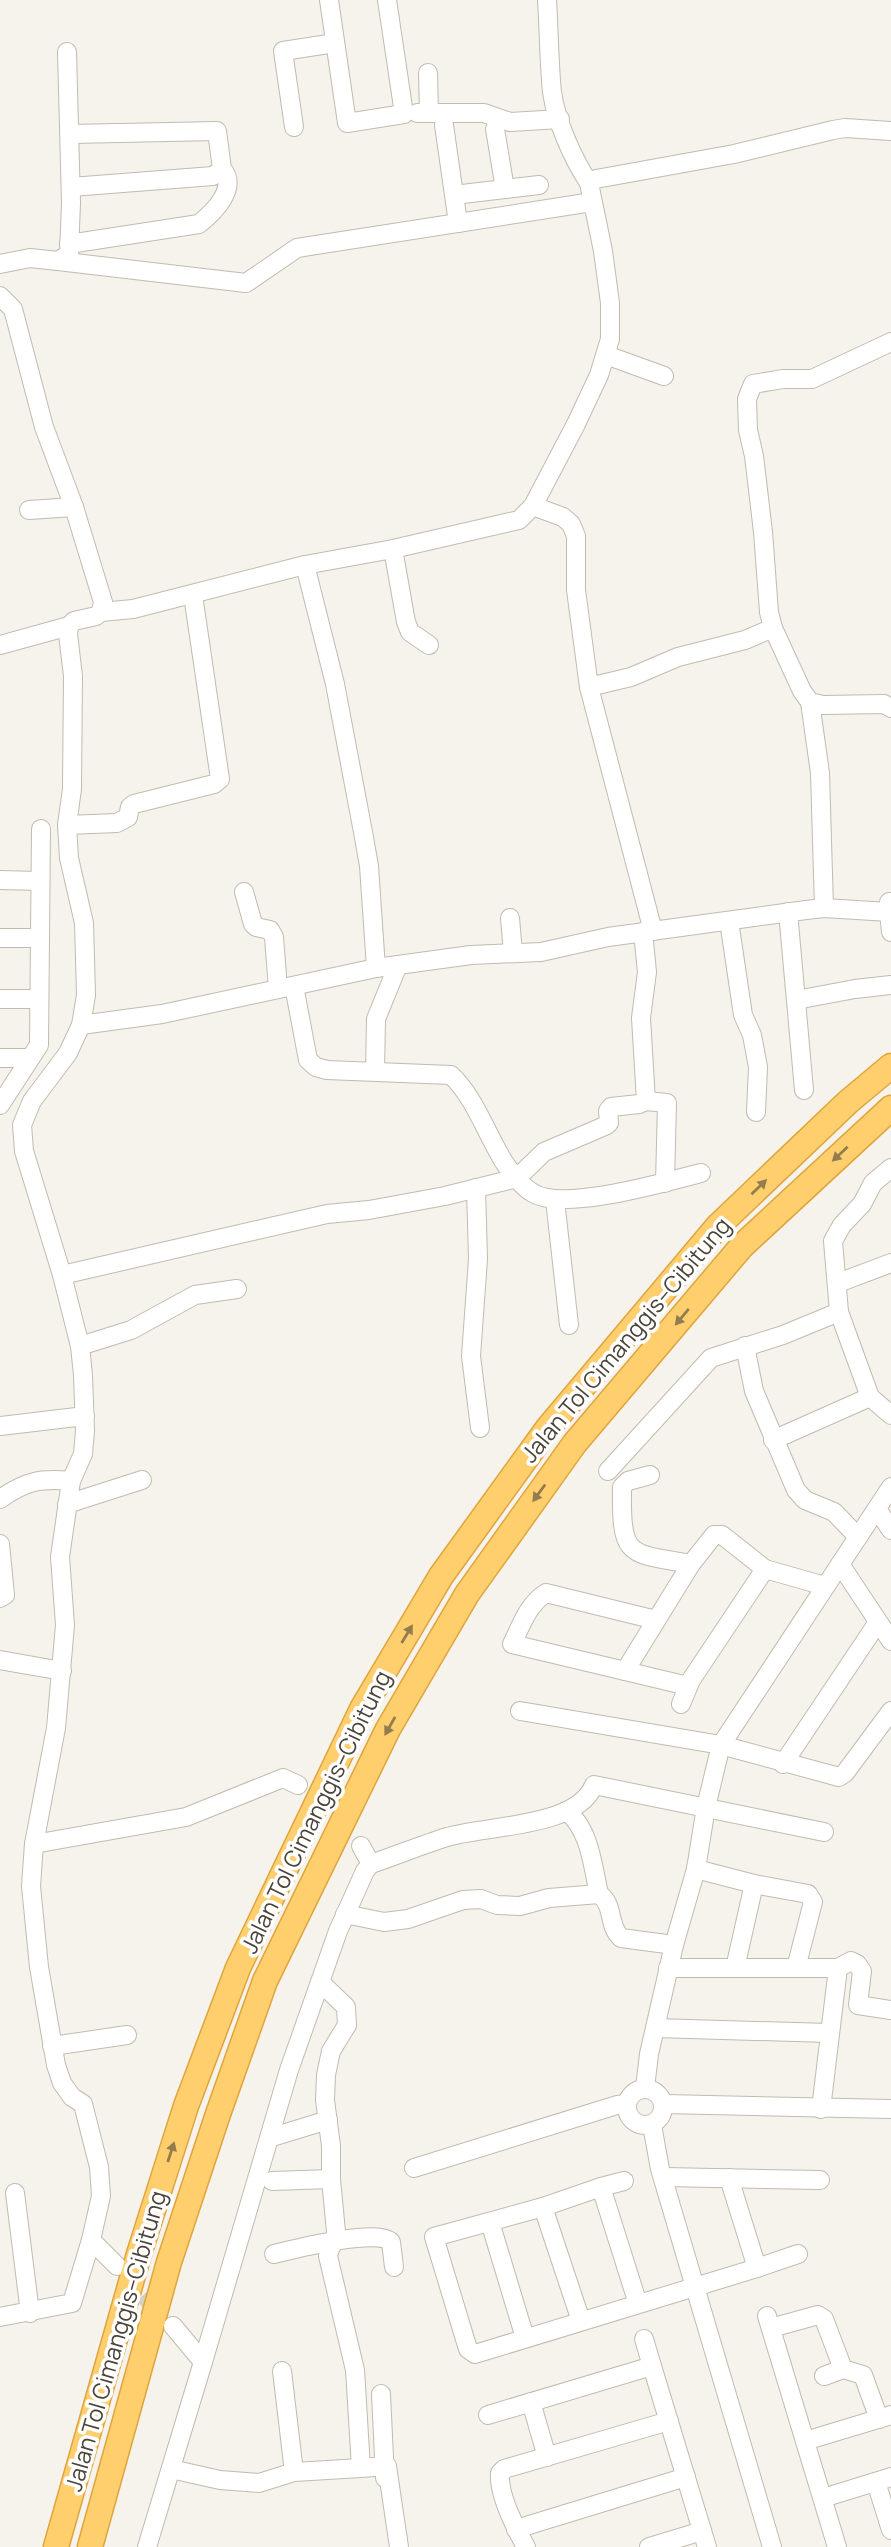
<svg xmlns="http://www.w3.org/2000/svg" width="891" height="2547" font-family="Manrope,sans-serif">
<style>
.lines{fill:none;stroke-linecap:round;stroke-linejoin:round}
.minor-tunnel{stroke:#d4d0c8;stroke-width:18;stroke-dasharray:18 9;stroke-linecap:butt}
.minor-casing{stroke:#c2bbae;stroke-width:20}
.highway-casing{stroke:#e0a43c;stroke-width:27}
.minor{stroke:#fff;stroke-width:18}
.highway{stroke:#ffcf6e;stroke-width:24}
.oneway{fill:#937c4e}
.labels{text-anchor:middle;stroke-width:7;stroke-linejoin:round;paint-order:stroke}
.street-label{font-size:23px;fill:#4b4439;stroke:#fff}
</style>
<rect width="100%" height="100%" fill="#f6f3ec"/>
<g class="lines">
<polyline class="minor-tunnel" points="125,2275 163,2316"/>
<defs>
<g id="minor">
<polyline points="329,0 347,123 404,114 387,0"/>
<path d="M 547,0 C 549,31 549,62 552,92 C 556,121 573,159 589,183"/>
<polyline points="428,73 429,113"/>
<polyline points="417,113 484,113 510,122 560,119"/>
<polyline points="444,125 458,223"/>
<polyline points="294,127 283,51 335,43"/>
<polyline points="495,129 505,189"/>
<polyline points="70,134 217,131 222,169 213,176 71,187"/>
<polyline points="454,195 539,185"/>
<path d="M 69,244 L 199,224 C 214,212 239,187 222,169"/>
<polyline points="58,261 246,283 297,248 592,202"/>
<polyline points="0,264 30,258 58,261 69,254 71,203 67,52"/>
<polyline points="0,296 13,309 44,427 74,507 103,602 101,612 96,616 74,621 69,626 68,634 73,676 72,789 67,825 69,858 84,923 86,995 81,1025 68,1053 32,1101 22,1125 24,1151 62,1275 80,1346 83,1375 85,1431 83,1454 71,1481 60,1557 65,1625 56,1728 34,1844 31,1886 39,1967 56,2065 62,2083 72,2097 83,2104 99,2167 101,2196 91,2240 117,2266"/>
<polyline points="891,342 812,379 783,379 753,384 747,399 748,430 754,456 763,532 769,612 773,628 802,691 810,702 823,705 884,704 891,708"/>
<polyline points="606,355 664,376"/>
<polyline points="533,506 563,517 571,524 576,536 576,590 589,687 653,931"/>
<polyline points="29,510 74,507"/>
<polyline points="393,549 406,622 410,632 429,645"/>
<polyline points="305,565 335,684 363,832 369,866 376,968"/>
<polyline points="101,612 133,609 305,565 393,549 519,520 533,506 576,424 599,375 610,339 610,303 603,251 589,183 596,179 734,154 833,130 845,128 891,131"/>
<polyline points="0,645 69,626"/>
<polyline points="589,687 631,677 678,657 745,640 773,628"/>
<polyline points="810,702 820,773 824,908"/>
<polyline points="67,825 117,823 128,817 130,807 134,804 214,784 220,779 193,595"/>
<polyline points="0,880 40,881"/>
<polyline points="244,892 253,924 256,927 270,930 274,937 278,989"/>
<polyline points="788,912 804,1090"/>
<polyline points="891,912 889,912 891,932"/>
<polyline points="510,918 513,953"/>
<polyline points="729,921 743,1015 752,1035 758,1067 756,1112"/>
<polyline points="643,932 647,972 641,1018 646,1101 667,1103 665,1183"/>
<polyline points="0,938 40,938"/>
<path d="M 294,986 L 308,1060 L 316,1067 L 327,1070 L 451,1075 C 474,1097 485,1130 501,1157 C 507,1168 522,1187 533,1193 C 564,1212 665,1182 701,1173"/>
<polyline points="0,999 39,999"/>
<polyline points="796,1000 855,989 891,985"/>
<polyline points="81,1025 162,1014 376,968 471,955 541,952 608,937 806,910 824,908 889,912 889,902 891,902"/>
<polyline points="0,1058 30,1058"/>
<polyline points="375,1071 376,1019 398,965"/>
<polyline points="0,1105 39,1045 41,829"/>
<polyline points="891,1168 873,1183 862,1204 842,1225 833,1241 839,1312 870,1397 891,1415"/>
<polyline points="476,1188 478,1259 471,1356 480,1428"/>
<polyline points="555,1200 569,1325"/>
<polyline points="62,1275 327,1214 369,1210 445,1196 517,1178 544,1152 607,1125 609,1123 608,1111 611,1107 639,1104 646,1101"/>
<polyline points="838,1283 891,1263"/>
<polyline points="80,1346 131,1330 195,1295 237,1289"/>
<polyline points="745,1346 754,1391 796,1490 805,1500 834,1512 858,1537"/>
<polyline points="0,1426 85,1416"/>
<polyline points="773,1440 870,1397"/>
<polyline points="608,1471 711,1358 783,1335 839,1312"/>
<path d="M 650,1475 L 628,1481 L 622,1487 C 621,1558 627,1553 691,1564"/>
<path d="M 0,1499 C 26,1481 40,1478 71,1481"/>
<polyline points="67,1504 142,1480"/>
<polyline points="877,1509 891,1530"/>
<polyline points="0,1544 5,1595 0,1598"/>
<polyline points="840,1564 891,1641"/>
<path d="M 656,1620 L 546,1593 C 528,1604 521,1626 512,1644 L 688,1686"/>
<polyline points="0,1660 62,1671"/>
<polyline points="625,1671 691,1564 714,1535 722,1535 765,1569 825,1586"/>
<polyline points="681,1704 691,1680 765,1569"/>
<polyline points="520,1711 721,1745 839,1777 845,1773 891,1711"/>
<polyline points="783,1764 878,1622"/>
<path d="M 566,1811 C 590,1828 593,1868 599,1894"/>
<polyline points="34,1844 186,1817 283,1778 298,1785"/>
<polyline points="361,1846 371,1864"/>
<polyline points="696,1869 754,1884 808,1894 813,1902 796,1968"/>
<path d="M 345,1914 L 384,1922 L 408,1919 L 463,1900 L 481,1899 L 497,1905 L 520,1906 L 549,1898 L 599,1894 C 615,1905 607,1925 621,1938 L 674,1945"/>
<polyline points="668,1968 838,1968 821,2109"/>
<polyline points="735,1968 754,1884"/>
<polyline points="838,1968 851,1961 857,1964 862,1971 858,2005 891,2010"/>
<path d="M 320,1982 L 346,2007 L 347,2025 L 331,2051 L 326,2075 L 325,2100 L 331,2146 L 331,2179 L 336,2232 C 336,2242 329,2247 328,2256 L 355,2370 L 361,2468 L 387,2466 L 399,2547"/>
<polyline points="655,2028 829,2033"/>
<polyline points="52,2046 127,2035"/>
<polyline points="645,2088 649,2054 674,1945 696,1869 706,1807 721,1745 891,1487"/>
<circle cx="645" cy="2107" r="18"/>
<polyline points="664,2104 891,2109"/>
<polyline points="652,2125 660,2169 772,2547"/>
<polyline points="269,2138 328,2120"/>
<polyline points="414,2168 617,2105 627,2104"/>
<polyline points="664,2177 820,2180"/>
<polyline points="729,2178 757,2268"/>
<polyline points="272,2181 331,2179"/>
<polyline points="601,2187 624,2181"/>
<polyline points="15,2193 30,2313"/>
<polyline points="543,2207 581,2321"/>
<polyline points="490,2222 525,2338"/>
<path d="M 274,2254 C 295,2249 378,2228 391,2242 L 394,2267"/>
<polyline points="638,2304 601,2187 543,2207 434,2237 468,2349 475,2354 757,2268 798,2254"/>
<polyline points="767,2316 837,2547"/>
<polyline points="0,2317 72,2303 91,2240"/>
<polyline points="771,2328 818,2315 824,2319 843,2369"/>
<polyline points="644,2339 652,2366"/>
<path d="M 203,2362 L 289,2070 L 338,1931 L 365,1871 L 371,1864 C 397,1855 422,1845 447,1837 C 487,1825 577,1828 594,1785 L 824,1832"/>
<polyline points="282,2371 294,2472"/>
<polyline points="824,2376 843,2369 863,2375 879,2419"/>
<polyline points="381,2394 385,2478"/>
<polyline points="531,2402 547,2457"/>
<polyline points="488,2415 652,2366 707,2547"/>
<polyline points="805,2441 891,2415"/>
<polyline points="171,2469 220,2480 259,2483 294,2472 361,2468"/>
<polyline points="876,2482 891,2530"/>
<polyline points="823,2498 891,2477"/>
<polyline points="516,2529 686,2477"/>
<polyline points="147,2547 203,2362 173,2326"/>
<path d="M 526,2547 C 516,2529 498,2494 500,2473 L 504,2469 L 669,2421"/>
<polyline points="649,2547 702,2531"/>
</g>
<g id="highway">
<polyline points="56,2547 139,2254 186,2106 238,1968 362,1709 441,1576 548,1428 718,1226 848,1102 891,1066"/>
<polyline points="90,2547 169,2262 218,2114 265,1981 388,1729 467,1594 575,1443 742,1246 891,1108"/>
</g>
</defs>
<use href="#minor" class="minor-casing"/>
<use href="#highway" class="highway-casing"/>
<use href="#minor" class="minor"/>
<use href="#highway" class="highway"/>
</g>
<defs><path id="oneway-solid" d="M-6-.8H1V-3.2L6.5 0L1 3.2V.8H-6Z" transform="scale(1.75)"/></defs>
<g class="oneway">
<use href="#oneway-solid" transform="translate(840 1154) rotate(137)"/>
<use href="#oneway-solid" transform="translate(759 1187) rotate(-44)"/>
<use href="#oneway-solid" transform="translate(682 1317) rotate(130)"/>
<use href="#oneway-solid" transform="translate(539 1493) rotate(126)"/>
<use href="#oneway-solid" transform="translate(407 1634) rotate(-59)"/>
<use href="#oneway-solid" transform="translate(390 1726) rotate(119)"/>
<use href="#oneway-solid" transform="translate(171 2152) rotate(-72)"/>
</g>
<g class="labels">
<g class="street-label">
<text transform="translate(626 1340) rotate(-50)" y="8">Jalan Tol Cimanggis–Cibitung</text>
<text transform="translate(316 1812) rotate(-64)" y="8">Jalan Tol Cimanggis–Cibitung</text>
<text transform="translate(116 2341) rotate(-74)" y="8">Jalan Tol Cimanggis–Cibitung</text>
</g>
</g>
</svg>
